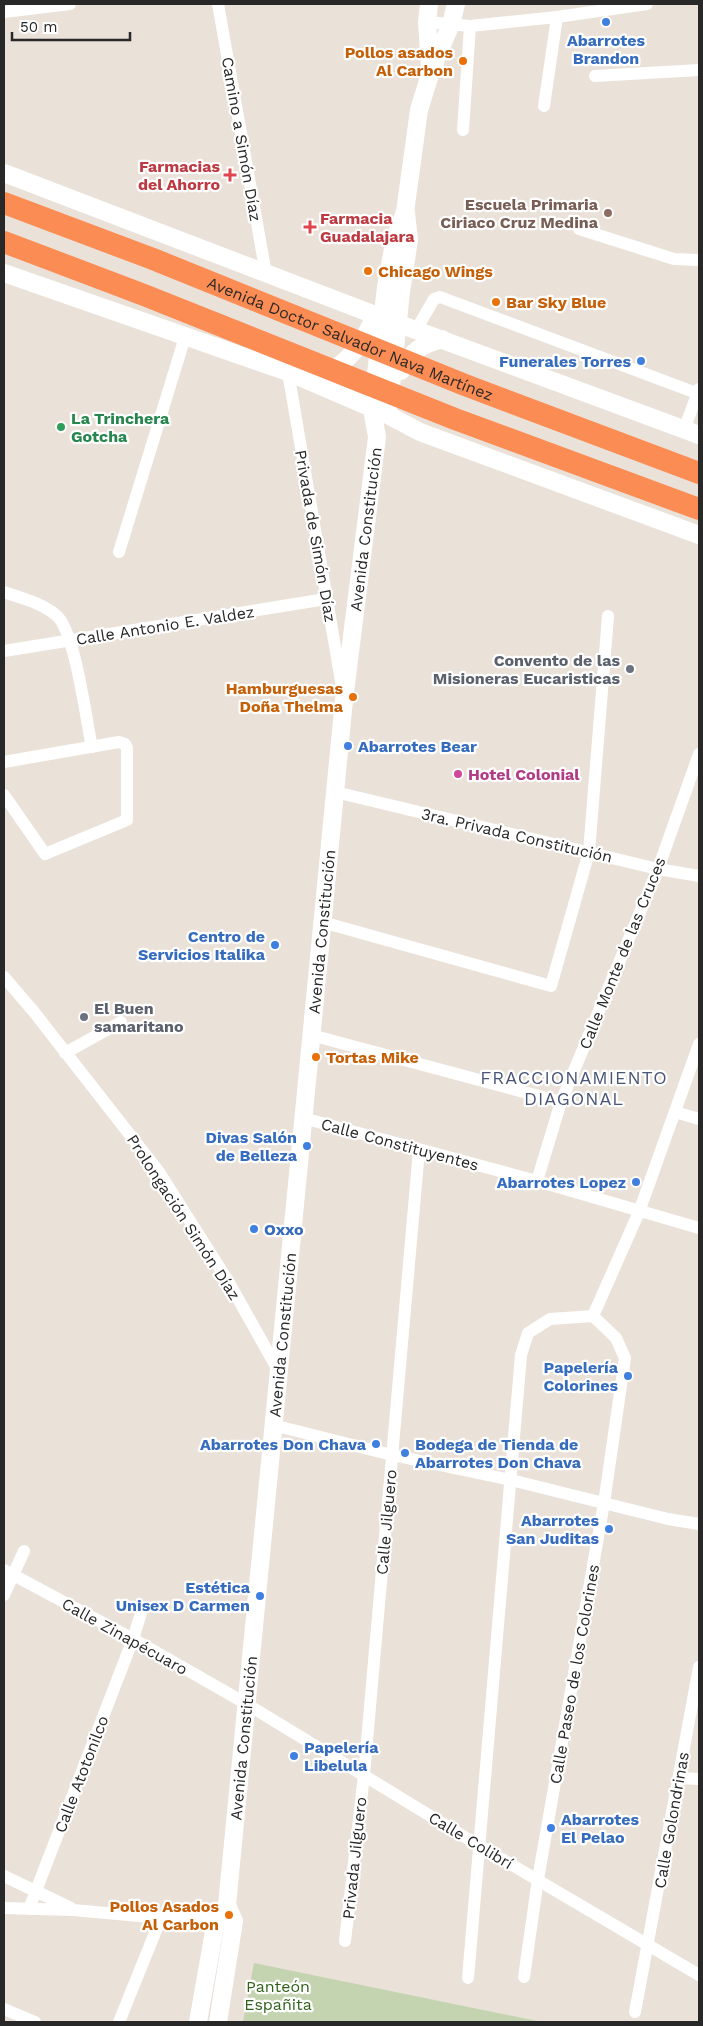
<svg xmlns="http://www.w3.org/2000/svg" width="703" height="2026" font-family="'Work Sans',sans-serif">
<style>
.cemetery{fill:#c5d4b0}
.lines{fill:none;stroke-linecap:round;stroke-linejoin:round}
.minor{stroke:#fff;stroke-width:12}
.secondary{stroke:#fff;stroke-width:18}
.motorway{stroke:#fb8c53;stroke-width:22}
.shop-dot{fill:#3f7fe0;stroke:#fff;stroke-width:2}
.food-dot{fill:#e8710a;stroke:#fff;stroke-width:2}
.health-dot{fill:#e0444e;stroke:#fff;stroke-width:2}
.education-dot{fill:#8d6e63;stroke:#fff;stroke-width:2}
.leisure-dot{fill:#2e9e5b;stroke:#fff;stroke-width:2}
.worship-dot{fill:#6b7280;stroke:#fff;stroke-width:2}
.hotel-dot{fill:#d1479c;stroke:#fff;stroke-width:2}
.labels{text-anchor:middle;stroke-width:4.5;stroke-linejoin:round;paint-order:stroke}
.shop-label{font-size:16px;font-weight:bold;fill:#366cbe;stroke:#fff;text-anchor:end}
.food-label{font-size:16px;font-weight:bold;fill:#c56008;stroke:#fff;text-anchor:end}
.street-label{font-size:16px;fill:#282828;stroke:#fff}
.health-label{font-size:16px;font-weight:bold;fill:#be3a42;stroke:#fff;text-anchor:end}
.education-label{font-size:16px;font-weight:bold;fill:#785e54;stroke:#fff;text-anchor:end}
.leisure-label{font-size:16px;font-weight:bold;fill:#27864d;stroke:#fff;text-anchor:start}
.worship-label{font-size:16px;font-weight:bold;fill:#5b616d;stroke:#fff;text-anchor:end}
.hotel-label{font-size:16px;font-weight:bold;fill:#b23c85;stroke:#fff;text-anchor:start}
.park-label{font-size:16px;fill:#30621a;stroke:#fff}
.neighbourhood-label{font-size:18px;letter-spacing:1px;fill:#495677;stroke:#fff}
</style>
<rect width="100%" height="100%" fill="#eae1d9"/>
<polygon class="cemetery" points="254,1963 542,2022 243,2022"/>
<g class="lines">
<g class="minor">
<polyline points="218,4 266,274"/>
<polyline points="4,12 70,4"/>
<polyline points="427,22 470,26 557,17 647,4"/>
<polyline points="595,76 699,70"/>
<polyline points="544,106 557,17"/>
<polyline points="463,130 470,26"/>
<polyline points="579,229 674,259 699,260"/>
<polyline points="416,330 434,299 440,297 699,394"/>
<polyline points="288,372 342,687"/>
<polyline points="684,430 699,389"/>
<polyline points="119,552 185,337"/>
<path d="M 4,592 C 21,598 42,603 56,615 C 75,630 86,720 92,747"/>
<polyline points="4,651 326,599"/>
<polyline points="4,762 119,742 125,744 127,748 127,820 45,854 4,795"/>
<polyline points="335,792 658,869 699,876"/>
<polyline points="322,922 551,986 589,852 608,616"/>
<polyline points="4,977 34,1012 159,1172 228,1281 278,1370"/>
<polyline points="311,1035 561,1102"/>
<polyline points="65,1053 121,1022"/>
<polyline points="675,1112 699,1119"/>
<polyline points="303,1118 537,1181 699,1228"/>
<polyline points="537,1181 561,1102 658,869 699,754"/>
<polyline points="593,1316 639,1212 699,1044"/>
<polyline points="273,1425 392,1455 511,1480 668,1519 699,1524"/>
<polyline points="4,1570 133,1639 245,1703 478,1845 699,1975"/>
<polyline points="4,1595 24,1551"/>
<polyline points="679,1778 699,1779"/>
<polyline points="4,1876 71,1908"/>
<polyline points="4,1908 73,1910 161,1918 223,1920"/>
<polyline points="29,1909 133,1639 143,1607"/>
<polyline points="345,1941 364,1775 419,1150"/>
<polyline points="468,1978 521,1355 528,1333 550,1319 593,1316 616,1338 625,1358 604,1503 538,1879 524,1977"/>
<polyline points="4,2009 35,2022"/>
<polyline points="635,2012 699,1667"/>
<polyline points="119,2022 161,1918"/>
</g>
<g class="secondary">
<polyline points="429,4 427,22 430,68"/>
<polyline points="4,173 375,315 699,435"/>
<polyline points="4,273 288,372 388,415 420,432 699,535"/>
<path d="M 401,371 C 409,352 423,344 442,339"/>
<path d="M 323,374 C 349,364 365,340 375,315"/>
<polyline points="389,405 401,292 409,240 406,213"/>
<path id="s1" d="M 198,2022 L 216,1920 L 227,1905 L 344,700 L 377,437 L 372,409 L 386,287 L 395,238 L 405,212 L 419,110 L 431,71 L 451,24 L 456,4"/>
<polyline points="218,2022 234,1921 227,1905"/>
</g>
<g class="motorway">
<path id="s2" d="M 4,203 L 153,259 L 465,385 L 699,473"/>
<polyline points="4,242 144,295 455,419 699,509"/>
</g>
</g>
<g class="shop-dot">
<circle cx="606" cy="22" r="5"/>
<circle cx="641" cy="361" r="5"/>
<circle cx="348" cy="746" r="5"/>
<circle cx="275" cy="945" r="5"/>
<circle cx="307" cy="1146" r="5"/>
<circle cx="636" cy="1182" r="5"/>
<circle cx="254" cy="1229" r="5"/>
<circle cx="628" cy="1376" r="5"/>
<circle cx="376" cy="1444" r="5"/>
<circle cx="405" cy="1453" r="5"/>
<circle cx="609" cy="1529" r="5"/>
<circle cx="260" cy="1596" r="5"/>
<circle cx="294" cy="1756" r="5"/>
<circle cx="551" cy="1828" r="5"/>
</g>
<g class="food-dot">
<circle cx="463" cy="61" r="5"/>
<circle cx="368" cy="271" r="5"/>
<circle cx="496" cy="302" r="5"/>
<circle cx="353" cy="697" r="5"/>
<circle cx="316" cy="1057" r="5"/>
<circle cx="229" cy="1915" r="5"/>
</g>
<g class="health-dot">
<path d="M227.5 167.5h5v5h5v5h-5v5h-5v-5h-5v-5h5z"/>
<path d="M307.5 219.5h5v5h5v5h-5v5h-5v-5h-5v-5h5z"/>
</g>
<circle class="education-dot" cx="608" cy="213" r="5"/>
<circle class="leisure-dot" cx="61" cy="427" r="5"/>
<g class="worship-dot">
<circle cx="630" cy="669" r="5"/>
<circle cx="84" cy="1017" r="5"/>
</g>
<circle class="hotel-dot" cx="458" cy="774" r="5"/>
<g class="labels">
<g class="shop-label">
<text x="606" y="46" text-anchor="middle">Abarrotes<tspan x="606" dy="18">Brandon</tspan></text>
<text x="631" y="367">Funerales Torres</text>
<text x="358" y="752" text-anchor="start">Abarrotes Bear</text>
<text x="265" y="942">Centro de<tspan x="265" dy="18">Servicios Italika</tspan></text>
<text x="297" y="1143">Divas Salón<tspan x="297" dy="18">de Belleza</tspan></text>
<text x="626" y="1188">Abarrotes Lopez</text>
<text x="264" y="1235" text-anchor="start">Oxxo</text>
<text x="618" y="1373">Papelería<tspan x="618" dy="18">Colorines</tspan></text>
<text x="366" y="1450">Abarrotes Don Chava</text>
<text x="415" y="1450" text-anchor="start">Bodega de Tienda de<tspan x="415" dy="18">Abarrotes Don Chava</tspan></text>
<text x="599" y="1526">Abarrotes<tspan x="599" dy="18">San Juditas</tspan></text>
<text x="250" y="1593">Estética<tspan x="250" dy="18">Unisex D Carmen</tspan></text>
<text x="304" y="1753" text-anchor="start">Papelería<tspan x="304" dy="18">Libelula</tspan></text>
<text x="561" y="1825" text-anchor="start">Abarrotes<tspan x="561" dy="18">El Pelao</tspan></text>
</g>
<g class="food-label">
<text x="453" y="58">Pollos asados<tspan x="453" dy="18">Al Carbon</tspan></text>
<text x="378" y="277" text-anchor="start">Chicago Wings</text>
<text x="506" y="308" text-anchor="start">Bar Sky Blue</text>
<text x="343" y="694">Hamburguesas<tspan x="343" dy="18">Doña Thelma</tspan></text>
<text x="326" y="1063" text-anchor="start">Tortas Mike</text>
<text x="219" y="1912">Pollos Asados<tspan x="219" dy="18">Al Carbon</tspan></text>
</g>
<g class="street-label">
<text transform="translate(242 139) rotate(80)" y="6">Camino a Simón Díaz</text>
<text dy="6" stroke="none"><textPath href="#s2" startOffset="372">Avenida Doctor Salvador Nava Martínez</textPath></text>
<text dy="6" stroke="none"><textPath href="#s1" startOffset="1505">Avenida Constitución</textPath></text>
<text transform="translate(316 536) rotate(80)" y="6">Privada de Simón Díaz</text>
<text transform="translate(165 625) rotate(-9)" y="6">Calle Antonio E. Valdez</text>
<text transform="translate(517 835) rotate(13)" y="6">3ra. Privada Constitución</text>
<text dy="6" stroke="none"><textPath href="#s1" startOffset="1100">Avenida Constitución</textPath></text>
<text transform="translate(622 953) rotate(-68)" y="6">Calle Monte de las Cruces</text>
<text transform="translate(400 1144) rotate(15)" y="6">Calle Constituyentes</text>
<text transform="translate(184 1217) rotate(57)" y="6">Prolongación Simón Díaz</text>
<text dy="6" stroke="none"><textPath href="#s1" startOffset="695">Avenida Constitución</textPath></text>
<text transform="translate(386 1522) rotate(-85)" y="6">Calle Jilguero</text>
<text transform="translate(125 1636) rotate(29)" y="6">Calle Zinapécuaro</text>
<text transform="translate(574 1674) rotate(-80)" y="6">Calle Paseo de los Colorines</text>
<text dy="6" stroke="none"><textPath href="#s1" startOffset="290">Avenida Constitución</textPath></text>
<text transform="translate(81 1774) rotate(-69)" y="6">Calle Atotonilco</text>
<text transform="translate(671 1820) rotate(-80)" y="6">Calle Golondrinas</text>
<text transform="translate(471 1840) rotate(31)" y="6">Calle Colibrí</text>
<text transform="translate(354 1858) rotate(-84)" y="6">Privada Jilguero</text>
</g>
<g class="health-label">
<text x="220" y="172">Farmacias<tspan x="220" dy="18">del Ahorro</tspan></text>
<text x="320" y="224" text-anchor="start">Farmacia<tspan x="320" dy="18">Guadalajara</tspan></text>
</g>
<g class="education-label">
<text x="598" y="210">Escuela Primaria<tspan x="598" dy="18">Ciriaco Cruz Medina</tspan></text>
</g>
<g class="leisure-label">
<text x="71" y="424">La Trinchera<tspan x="71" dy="18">Gotcha</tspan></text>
</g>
<g class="worship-label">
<text x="620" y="666">Convento de las<tspan x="620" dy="18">Misioneras Eucaristicas</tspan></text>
<text x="94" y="1014" text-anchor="start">El Buen<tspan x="94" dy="18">samaritano</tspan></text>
</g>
<g class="hotel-label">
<text x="468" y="780">Hotel Colonial</text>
</g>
<g class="park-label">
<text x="278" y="1992">Panteón<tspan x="278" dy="18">Españita</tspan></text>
</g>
<g class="neighbourhood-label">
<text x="574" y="1084">FRACCIONAMIENTO<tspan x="574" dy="21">DIAGONAL</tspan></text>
</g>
</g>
<rect width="703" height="2026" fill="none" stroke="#282828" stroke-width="10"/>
<path d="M12 32v8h118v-8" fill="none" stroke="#282828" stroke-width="2.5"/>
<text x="20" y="32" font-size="15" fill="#282828" stroke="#ffffff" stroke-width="4" paint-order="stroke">50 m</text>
</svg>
